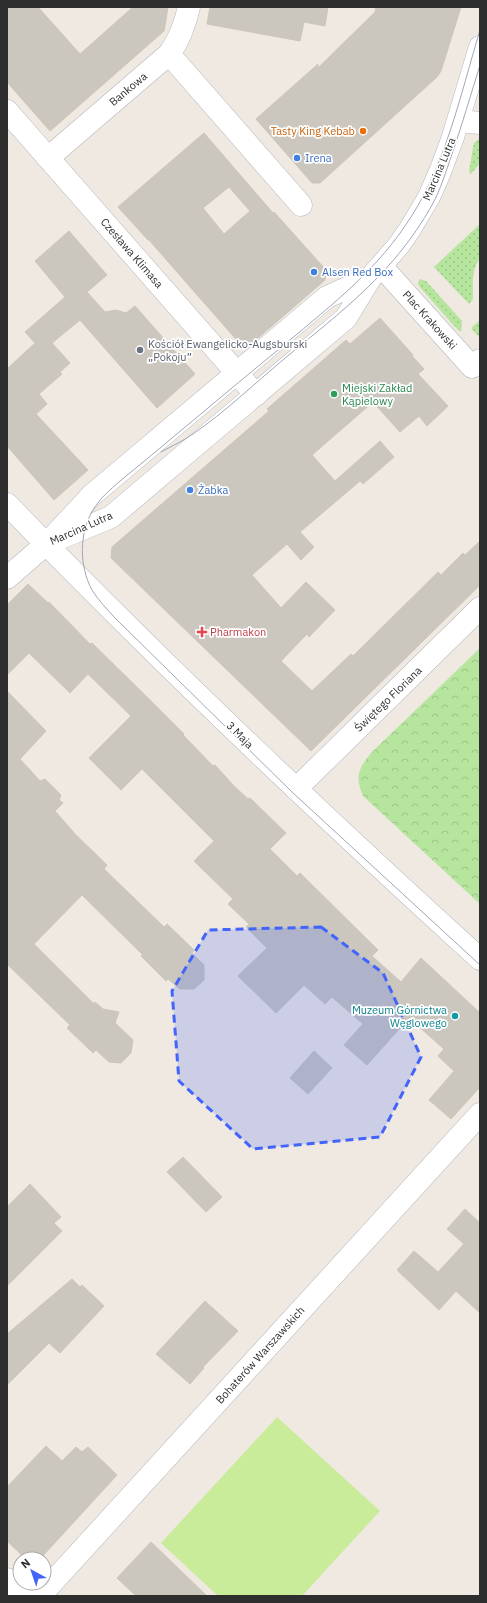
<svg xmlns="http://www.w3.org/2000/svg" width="487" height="1603" font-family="'IBM Plex Sans',sans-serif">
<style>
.grass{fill:url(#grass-dots)}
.forest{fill:url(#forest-crowns)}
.pitch{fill:#c9ec9a}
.building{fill:#cbc7bf;stroke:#cbc5ba;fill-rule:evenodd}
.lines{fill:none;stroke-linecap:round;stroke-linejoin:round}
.minor-casing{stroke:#b4b7c1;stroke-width:23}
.tertiary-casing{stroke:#b4b7c1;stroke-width:23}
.minor{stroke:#fff;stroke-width:22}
.tertiary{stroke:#fff;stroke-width:22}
.tram{stroke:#a3a6b8;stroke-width:1}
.marked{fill:#4264fb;fill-opacity:0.2;stroke:#4264fb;stroke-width:3;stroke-dasharray:8 5;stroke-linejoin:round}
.food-dot{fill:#e8710a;stroke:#fff;stroke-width:1.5}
.shop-dot{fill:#3f7fe0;stroke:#fff;stroke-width:1.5}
.worship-dot{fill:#6b7280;stroke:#fff;stroke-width:1.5}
.leisure-dot{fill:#2e9e5b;stroke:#fff;stroke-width:1.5}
.health-dot{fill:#e0444e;stroke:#fff;stroke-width:1.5}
.culture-dot{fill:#0f9aa8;stroke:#fff;stroke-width:1.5}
.labels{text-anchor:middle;stroke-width:3.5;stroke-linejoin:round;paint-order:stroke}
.street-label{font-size:11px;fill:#2e2e2e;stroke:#fff}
.food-label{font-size:11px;fill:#c56008;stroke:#fff;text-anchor:end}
.shop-label{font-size:11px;fill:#366cbe;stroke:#fff;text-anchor:start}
.worship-label{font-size:11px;fill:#5b616d;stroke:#fff;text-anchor:start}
.leisure-label{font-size:11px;fill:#27864d;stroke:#fff;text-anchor:start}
.health-label{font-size:11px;fill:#be3a42;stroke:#fff;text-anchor:start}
.culture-label{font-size:11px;fill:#0d838f;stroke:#fff;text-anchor:end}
</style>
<defs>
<pattern id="grass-dots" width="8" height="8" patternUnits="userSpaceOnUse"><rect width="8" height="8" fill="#b6e59e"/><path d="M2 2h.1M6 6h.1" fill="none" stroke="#9dc588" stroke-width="1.8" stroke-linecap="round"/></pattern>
<pattern id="forest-crowns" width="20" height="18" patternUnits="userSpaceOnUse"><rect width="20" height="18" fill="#b6e59e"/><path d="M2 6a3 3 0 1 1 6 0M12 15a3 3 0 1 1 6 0" fill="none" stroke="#9dc588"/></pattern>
</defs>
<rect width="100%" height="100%" fill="#efe9e1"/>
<g class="grass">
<polygon points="480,138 480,163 471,174 469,172 473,147 474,143"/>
<path d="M 480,224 L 480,258 C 471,270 473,285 473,299 L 469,304 L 434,267 Z"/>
<polygon points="420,279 426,281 462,321 461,332 455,327 419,286 418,283"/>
<polygon points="480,320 480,334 478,336 471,328"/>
</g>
<path class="forest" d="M 480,648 L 480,904 L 363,796 C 354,776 359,767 373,751 Z"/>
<polygon class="pitch" points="277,1417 380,1511 302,1596 218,1596 161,1543"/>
<g class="building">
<polygon points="7,7 38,7 80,54 133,7 168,7 164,31 50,131 7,82"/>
<polygon points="210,7 328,7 325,26 304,22 300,41 207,24"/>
<polygon points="376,7 461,7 441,71 437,77 320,183 312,183 256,119 318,64 318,68 375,12"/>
<path d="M 204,133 L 273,213 L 274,212 L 326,270 L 325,280 L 250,345 L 241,345 L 149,240 L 148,240 L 118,207 ZM 229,187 L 250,211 L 224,234 L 203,208 Z"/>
<polygon points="69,231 107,275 87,292 105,312 116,310 126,313 135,306 195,374 157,408 80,320 52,343 70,363 60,372 62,374 39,394 47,404 36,414 88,470 54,500 7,446 7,369 35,343 25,332 65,297 35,261"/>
<polygon points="380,318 413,355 412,356 424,369 418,374 448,406 427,426 419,416 400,432 373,402 312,455 335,481 380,441 394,457 363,484 360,481 300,532 314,547 301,560 287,544 252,575 281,608 306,582 335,610 309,637 307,634 281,661 312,691 351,654 353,656 438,572 441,575 463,553 465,555 480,541 480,585 311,751 111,558 112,547 269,411 267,409 346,340 350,344"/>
<polygon points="28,584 48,603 49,602 90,644 92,643 148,698 184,734 183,735 213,766 215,765 234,786 248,799 250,798 286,833 270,849 297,876 300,873 378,950 372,956 401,982 421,958 480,1013 480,1087 451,1119 429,1100 454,1071 438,1056 444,1049 409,1018 367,1065 344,1045 363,1024 332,997 325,1004 304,985 276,1013 238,976 267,948 246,927 249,924 228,904 233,899 194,861 214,841 142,769 121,790 89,758 131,716 88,674 70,693 29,653 7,675 7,605"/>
<polygon points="7,691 46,731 20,759 40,781 45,779 61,795 59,800 63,803 55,811 75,834 107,865 104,869 164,927 167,924 194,950 192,953 204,965 204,980 194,989 180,989 168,979 166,981 141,956 143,955 82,895 34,944 94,1004 95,1002 103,1009 119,1012 115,1023 133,1040 131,1053 121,1063 109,1062 96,1050 93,1053 67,1028 70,1025 7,964"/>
<polygon points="314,1051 332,1068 308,1094 290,1078"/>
<polygon points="183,1157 222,1197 206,1212 167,1172"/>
<polygon points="30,1184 61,1217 54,1223 62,1231 7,1286 7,1207"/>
<polygon points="465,1209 480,1223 480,1313 456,1291 439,1310 397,1270 414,1251 438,1272 464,1244 447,1229"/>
<polygon points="72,1279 80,1287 82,1285 104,1306 60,1353 49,1343 7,1385 7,1334"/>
<polygon points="205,1301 238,1331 203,1367 204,1368 190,1384 156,1354"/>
<polygon points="46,1446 62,1461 76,1447 82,1452 88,1447 117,1475 40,1559 26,1559 7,1541 7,1487"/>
<polygon points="151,1542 207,1596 136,1596 117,1578"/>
</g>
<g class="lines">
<defs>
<g id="minor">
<polyline points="169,54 301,205"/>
<polyline points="7,111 256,395"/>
<polyline points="458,121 480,123"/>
<path d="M 48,158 L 169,54 C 180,39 185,25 189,7"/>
<polyline points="382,267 472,367 480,360"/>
<polyline points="7,578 46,544"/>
<polyline points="296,789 480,608"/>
<polyline points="7,1579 25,1596"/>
<polyline points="40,1596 480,1114"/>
</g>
<g id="tertiary">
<path d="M 7,504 C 159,661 318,812 480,959"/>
<polyline points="51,539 92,495 327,297 371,277"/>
<polyline points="46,544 111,517 346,318 371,277 399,245 410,229 429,197 440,172 453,137 480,47"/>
</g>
</defs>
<use href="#minor" class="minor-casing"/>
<use href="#tertiary" class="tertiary-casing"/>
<use href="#minor" class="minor"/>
<use href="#tertiary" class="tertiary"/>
<g class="tram">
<path d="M 480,30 C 460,96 445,169 405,226 C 372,275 323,312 278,350 C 225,393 173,438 120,481 C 110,490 100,498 93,510 C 79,533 79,566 92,590 C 98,600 107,609 115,618 L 292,792 L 480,965"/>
<path d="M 161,452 C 172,446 183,441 193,434 C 225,412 254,384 284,359 C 342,311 394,273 432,205 C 441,189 446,171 452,154 C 462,125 471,94 480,65"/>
</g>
</g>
<path class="marked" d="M 321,927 L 383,973 L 421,1057 L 380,1137 L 253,1149 L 179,1081 L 172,991 L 208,930 Z"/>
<circle class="food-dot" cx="363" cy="131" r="4"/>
<g class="shop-dot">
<circle cx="297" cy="158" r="4"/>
<circle cx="314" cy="272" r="4"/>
<circle cx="190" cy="490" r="4"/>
</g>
<circle class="worship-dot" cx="140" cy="350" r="4"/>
<circle class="leisure-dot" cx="334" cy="394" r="4"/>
<path class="health-dot" d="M200 626h4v4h4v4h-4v4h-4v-4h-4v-4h4z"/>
<circle class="culture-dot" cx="455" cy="1016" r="4"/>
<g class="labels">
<g class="street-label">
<text transform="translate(128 89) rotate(-40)" y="4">Bankowa</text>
<text transform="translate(439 169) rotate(-67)" y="4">Marcina Lutra</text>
<text transform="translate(132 253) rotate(49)" y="4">Czesława Klimasa</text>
<text transform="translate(430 320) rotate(48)" y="4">Plac Krakowski</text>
<text transform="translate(81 528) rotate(-24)" y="4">Marcina Lutra</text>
<text transform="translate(388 699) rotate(-44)" y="4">Świętego Floriana</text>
<text transform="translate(240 735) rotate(45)" y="4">3 Maja</text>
<text transform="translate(260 1355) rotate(-48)" y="4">Bohaterów Warszawskich</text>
</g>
<g class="food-label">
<text x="355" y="135">Tasty King Kebab</text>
</g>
<g class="shop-label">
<text x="305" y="162">Irena</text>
<text x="322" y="276">Alsen Red Box</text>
<text x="198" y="494">Żabka</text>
</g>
<g class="worship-label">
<text x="148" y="348">Kościół Ewangelicko-Augsburski<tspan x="148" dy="13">„Pokoju”</tspan></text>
</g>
<g class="leisure-label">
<text x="342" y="392">Miejski Zakład<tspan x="342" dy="13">Kąpielowy</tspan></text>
</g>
<g class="health-label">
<text x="210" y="636">Pharmakon</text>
</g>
<g class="culture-label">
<text x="447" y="1014">Muzeum Górnictwa<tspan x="447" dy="13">Węglowego</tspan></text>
</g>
</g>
<rect width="487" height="1603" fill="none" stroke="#2e2e2e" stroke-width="16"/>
<g transform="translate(32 1571) rotate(320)"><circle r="19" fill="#ffffff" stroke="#ababab"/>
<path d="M0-3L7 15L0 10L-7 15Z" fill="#4264fb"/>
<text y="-6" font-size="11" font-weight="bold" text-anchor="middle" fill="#2e2e2e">N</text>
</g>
</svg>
